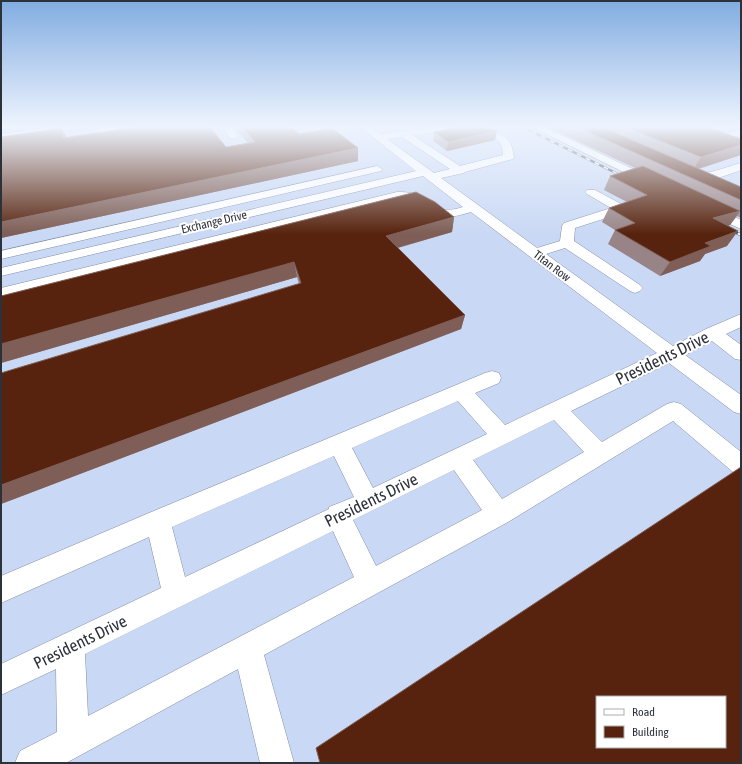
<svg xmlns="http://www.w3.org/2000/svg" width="742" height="764" font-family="'Asap Condensed',sans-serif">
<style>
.built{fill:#c9d8f4;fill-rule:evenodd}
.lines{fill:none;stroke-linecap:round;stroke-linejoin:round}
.minor-casing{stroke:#838ea3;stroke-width:1}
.minor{fill:#fff;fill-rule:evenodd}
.rail-far1-casing{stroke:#484d58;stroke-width:2.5}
.rail-casing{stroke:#484d58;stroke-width:3}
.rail-far1{stroke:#fff;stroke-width:1.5;stroke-dasharray:5;stroke-linecap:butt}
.rail{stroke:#fff;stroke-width:2;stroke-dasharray:6;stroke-linecap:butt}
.wall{fill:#988486}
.shaded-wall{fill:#7e5e56}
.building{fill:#57230e;stroke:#7e5e56;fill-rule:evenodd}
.labels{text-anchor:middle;stroke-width:4;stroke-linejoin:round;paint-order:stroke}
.far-street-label{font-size:12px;fill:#2d313a;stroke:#fff}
.near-street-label{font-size:17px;fill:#2d313a;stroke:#fff}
</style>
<rect width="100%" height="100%" fill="#dae6fd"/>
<path class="built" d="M 1,127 L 741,127 L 741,763 L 1,763 ZM 597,697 L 725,697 L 725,747 L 597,747 Z"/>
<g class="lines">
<defs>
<g id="minor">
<polygon points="51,127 74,127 69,130 1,140 1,134"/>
<path d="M 95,127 L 139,127 C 134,132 106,136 100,132 C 98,131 96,128 95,127 Z"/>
<polygon points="222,127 231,127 238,136 236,138 230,138"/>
<path d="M 360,127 L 370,127 L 381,135 C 412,129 484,116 508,140 C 512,144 513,152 514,157 L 513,159 L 465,172 L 464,173 L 441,178 L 537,248 L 560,241 L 562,226 L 564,223 L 611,208 L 587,194 L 585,192 L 587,190 L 595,190 L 625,206 L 627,209 L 625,212 L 575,228 L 574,241 L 640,285 L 643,288 L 640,291 L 635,293 L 630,291 L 565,248 L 546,254 L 673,346 L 706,329 L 741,314 L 741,327 L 726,334 L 741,345 L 741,360 L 735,359 L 712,341 L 685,355 L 741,395 L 741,414 L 734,412 L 669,363 L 571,411 L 602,442 L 667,404 L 674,402 L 681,404 L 741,452 L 741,475 L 733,472 L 673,421 L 508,522 L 264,655 L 294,763 L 260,763 L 238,669 L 66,763 L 15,763 L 20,751 L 57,732 L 56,669 L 1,695 L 1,664 L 161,588 L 149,537 L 1,603 L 1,576 L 149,513 L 485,373 L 492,371 L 499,373 L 501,378 L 499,383 L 475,393 L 505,425 L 657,353 L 471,212 C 455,217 440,220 425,211 C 413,204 412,199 397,200 L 1,298 L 1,288 L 397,192 C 424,191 423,205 441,209 C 448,211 457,209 463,207 L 423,176 L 1,276 L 1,268 L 416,171 ZM 455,130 C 469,131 490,130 500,143 C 502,146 503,152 503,155 L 460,166 L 412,135 ZM 402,137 L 450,169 L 434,173 L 387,139 ZM 458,401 L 487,434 L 373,488 L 352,448 ZM 554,420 L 584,452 L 502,499 L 473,460 ZM 334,456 L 354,497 L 329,507 L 329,509 L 185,577 L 172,527 ZM 454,470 L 482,510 L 376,566 L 353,520 ZM 333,531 L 354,577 L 88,716 L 85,654 Z"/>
<polygon points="532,127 544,127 656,180 658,182 656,184 648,184"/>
<polygon points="741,129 741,135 718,142 713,139 715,137"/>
<path d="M 741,163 L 741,170 C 728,175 694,188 683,174 L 689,171 C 710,176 721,168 741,163 Z"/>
<polygon points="377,166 382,169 381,171 1,259 1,251"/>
<polygon points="710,206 741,220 741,229 706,213 704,210 706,207"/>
</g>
</defs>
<use href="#minor" class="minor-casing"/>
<use href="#minor" class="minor"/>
<defs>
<polyline id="rail-far1" points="523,127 628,179"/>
<polyline id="rail" points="727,228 741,235"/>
</defs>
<use href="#rail-far1" class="rail-far1-casing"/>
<use href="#rail" class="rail-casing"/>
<use href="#rail-far1" class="rail-far1"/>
<use href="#rail" class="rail"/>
</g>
<g class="wall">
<polygon points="234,127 291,127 299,134 358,148 358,161 1,238 1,137 67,138 226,147 248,143"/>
<polygon points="547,127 708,127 741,155 699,169 741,187 741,218 737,216 730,225 728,226 727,246 705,254 700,261 660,276 608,244 615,230 602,222 609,208 627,202 604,190 610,176 635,168"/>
<polygon points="434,132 495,140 447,151 433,141"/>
<polygon points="454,217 452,232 398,248 465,315 461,329 1,504 1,373 299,284 297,277 1,363 1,296"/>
</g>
<g class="shaded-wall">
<polygon points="62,128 68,140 63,138"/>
<polygon points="497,131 495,140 447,151 448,142"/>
<polygon points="741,145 741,155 693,170 701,157"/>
<polygon points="358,148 358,161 1,238 1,222"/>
<polygon points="740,211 730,225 703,233 713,218"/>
<polygon points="454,217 452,232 386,251 386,236"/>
<polygon points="738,231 727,246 705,254 700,261 660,276 670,262 705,243"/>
<polygon points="294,262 297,277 1,363 1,344"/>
<polygon points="465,315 461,329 1,504 1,485"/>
</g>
<g class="building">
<polygon points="136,127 210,127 226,147 255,142 242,127 291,127 299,134 332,128 358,148 1,222 1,137 62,128 63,138"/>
<polygon points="457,127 489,127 497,131 448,142 434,132"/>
<polygon points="577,127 602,127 741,187 741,200"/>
<polygon points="625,127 708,127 741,139 741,145 701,157"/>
<polygon points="643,166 740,211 713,218 738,231 705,243 711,246 670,262 615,230 635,223 609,208 647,195 610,176"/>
<polygon points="416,192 435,202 454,217 386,236 465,315 1,485 1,373 301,283 294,262 1,344 1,296"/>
<path d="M 741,467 L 741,763 L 320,763 L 316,748 ZM 597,697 L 725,697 L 725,747 L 597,747 Z"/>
</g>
<linearGradient id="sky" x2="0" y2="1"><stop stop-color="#81ace0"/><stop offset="0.54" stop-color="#eef4fe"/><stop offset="1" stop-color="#eef4fe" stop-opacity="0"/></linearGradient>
<rect width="742" height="234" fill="url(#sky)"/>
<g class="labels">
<g class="far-street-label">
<text transform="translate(214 222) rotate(-13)" y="4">Exchange Drive</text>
<text transform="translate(552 266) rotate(37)" y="4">Titan Row</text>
</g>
<g class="near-street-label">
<text transform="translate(662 358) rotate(-26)" y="6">Presidents Drive</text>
<text transform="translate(371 500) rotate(-26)" y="6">Presidents Drive</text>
<text transform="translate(80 642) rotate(-26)" y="6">Presidents Drive</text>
</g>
</g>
<rect width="742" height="764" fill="none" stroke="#2d313a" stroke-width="4"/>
<rect x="596" y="696" width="130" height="52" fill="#ffffff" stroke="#abadb0"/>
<rect x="604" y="709" width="20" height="6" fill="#ffffff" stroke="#abadb0"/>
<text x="632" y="716" font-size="12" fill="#2d313a">Road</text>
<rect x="604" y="726" width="20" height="12" fill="#57230e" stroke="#abadb0"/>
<text x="632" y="736" font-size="12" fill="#2d313a">Building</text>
</svg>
